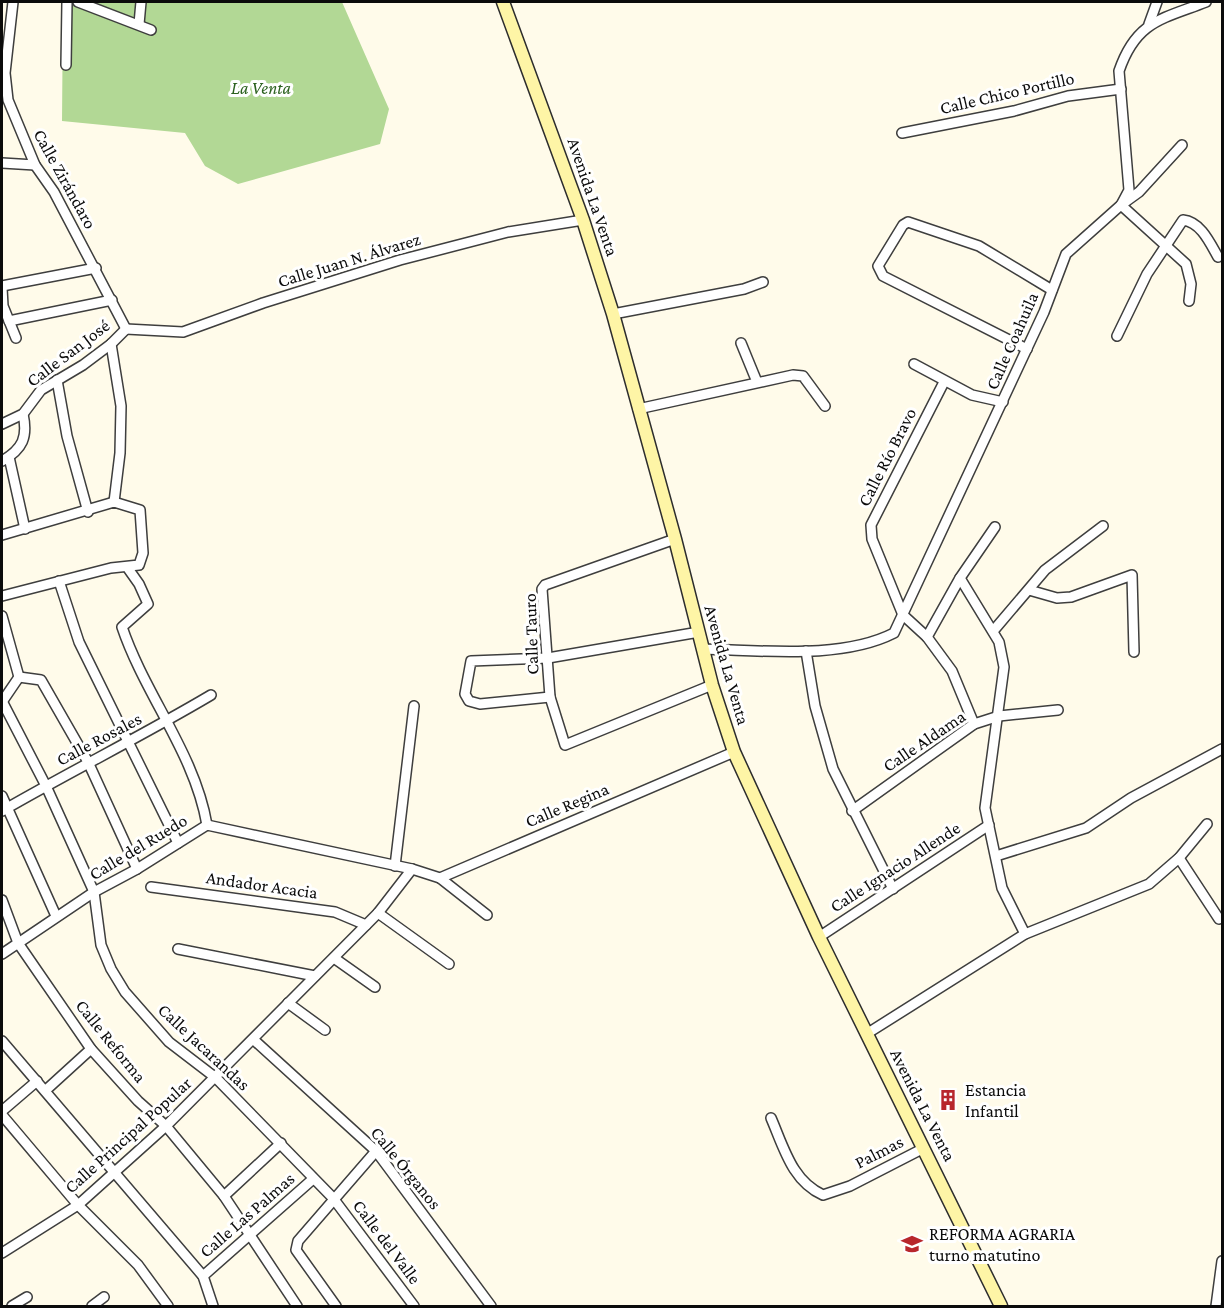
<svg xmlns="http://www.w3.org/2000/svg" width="1224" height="1308" font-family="'Crimson Pro',serif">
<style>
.forest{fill:#b2d895}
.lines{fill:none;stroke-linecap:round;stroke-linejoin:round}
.minor-casing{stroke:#3e3e3e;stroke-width:12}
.secondary-casing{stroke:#2d2d2d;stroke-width:15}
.minor{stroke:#fff;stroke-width:9}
.secondary{stroke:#fef5a6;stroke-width:12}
.labels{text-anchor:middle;stroke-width:6;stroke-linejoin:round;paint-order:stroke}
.park-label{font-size:18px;font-style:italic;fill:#2b611e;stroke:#fff}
.street-label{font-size:18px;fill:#0b0b0b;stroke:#fff}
.poi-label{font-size:18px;fill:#0b0b0b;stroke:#fff;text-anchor:start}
</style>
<rect width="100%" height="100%" fill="#fffbea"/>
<polygon class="forest" points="63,2 342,2 389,109 380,144 238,184 205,166 185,133 62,121"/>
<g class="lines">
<defs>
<g id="minor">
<polyline points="13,2 5,73 8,100 35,165 54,192 126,329"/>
<polyline points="78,2 151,30"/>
<polyline points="139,24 141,2"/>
<polyline points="1149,24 1157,2"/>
<polyline points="66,65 67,2"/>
<polyline points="902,133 1014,111 1068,96 1121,89"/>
<polyline points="1182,145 1139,192 1121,205 1186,264 1191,284 1189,301"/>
<polyline points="2,163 35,165"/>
<polyline points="2,286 96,268"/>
<polyline points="2,288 3,306 16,338"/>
<polyline points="613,314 744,289 763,282"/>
<polyline points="9,321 112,300"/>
<polyline points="126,329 183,332 263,303 400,260 508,232 583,220"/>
<path d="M 1117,336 L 1147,274 L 1183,220 C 1201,222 1210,243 1218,257"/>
<polyline points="741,343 757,382"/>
<polyline points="111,344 121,406 120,453 114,502"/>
<polyline points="1027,349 883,276 878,266 903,225 908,222 979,246 1052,290"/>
<polyline points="914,364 972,395 1003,402"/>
<polyline points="57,380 67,436 88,512"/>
<polyline points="944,382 871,525 872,539 903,615 927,637 952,671 974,724"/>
<polyline points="638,409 793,375 803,376 825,406"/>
<polyline points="2,424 23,414 41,390 83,365 111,344 126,329"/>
<polyline points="9,457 25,529"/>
<path d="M 2,461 C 23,449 28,437 23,414"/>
<polyline points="2,535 114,502 140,510 143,553 139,565 111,568 2,596"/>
<polyline points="675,539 545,585 542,589 550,697 565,745 712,685"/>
<path d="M 127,567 L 139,584 L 148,604 L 122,627 C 145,695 195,754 207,825"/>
<polyline points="960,578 999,642 1004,667 985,808 1002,888 1025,934"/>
<polyline points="59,581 79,642 178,843"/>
<polyline points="1029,590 1057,598 1071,597 1132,575 1134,652"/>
<polyline points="2,616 19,677"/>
<polyline points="994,630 1045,570 1103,526"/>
<polyline points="927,637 960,578 995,527"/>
<path d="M 702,649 C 761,650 841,660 894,633 L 1044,312 L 1066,254 L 1121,205 L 1129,190 L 1119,71 C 1136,21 1162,19 1206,2"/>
<polyline points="806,651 815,706 833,769 893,889"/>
<polyline points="19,677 41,680 88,762 137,869"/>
<polyline points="550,697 480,704 469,701 465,694 471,661 548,658 699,632"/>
<polyline points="2,701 46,786 94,892 101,945 111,969 125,992 169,1042 216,1078 333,1198 414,1306"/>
<polyline points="2,702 19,677"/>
<polyline points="2,796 56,916"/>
<path d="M 2,811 C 71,771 142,736 211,695"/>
<polyline points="852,811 974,724 999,716 1058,710"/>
<polyline points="996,856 1086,828 1131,798 1222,749"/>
<polyline points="1179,858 1219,919"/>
<polyline points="395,866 414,706"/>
<polyline points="440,878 487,915"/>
<polyline points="151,887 335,912 366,925"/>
<polyline points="2,900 18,943 91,1049 138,1101 166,1126 224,1196 297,1306"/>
<polyline points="378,913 449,964"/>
<polyline points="819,937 989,825"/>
<polyline points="178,949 315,976"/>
<polyline points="2,954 94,892 137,869 207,825 412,869 440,878 734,752"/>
<polyline points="334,958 375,987"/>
<polyline points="288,1003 325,1030"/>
<polyline points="868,1033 1025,934 1149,884 1179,858 1207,824"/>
<polyline points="254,1040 376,1151 491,1306"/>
<polyline points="2,1041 203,1276 213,1306"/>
<polyline points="46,1090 91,1049"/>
<polyline points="2,1111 37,1081"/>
<polyline points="2,1115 78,1205 138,1265 168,1306"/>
<path d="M 771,1118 C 784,1148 792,1181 823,1195 L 850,1186 L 924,1148"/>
<polyline points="224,1196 281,1143"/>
<polyline points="2,1253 78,1205 166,1126 378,913 412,869"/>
<polyline points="203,1276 313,1179"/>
<polyline points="12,1306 27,1297"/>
<polyline points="92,1306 104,1297"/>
<polyline points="336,1306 296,1250 298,1241 376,1151"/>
<polyline points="1216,1306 1222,1261"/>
</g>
<polyline id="secondary" points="503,2 583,220 613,314 675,539 712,685 734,752 819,937 1001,1306"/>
</defs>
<use href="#minor" class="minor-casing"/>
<use href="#secondary" class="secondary-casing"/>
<use href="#minor" class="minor"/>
<use href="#secondary" class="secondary"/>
</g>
<defs>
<symbol id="building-bare" viewBox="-9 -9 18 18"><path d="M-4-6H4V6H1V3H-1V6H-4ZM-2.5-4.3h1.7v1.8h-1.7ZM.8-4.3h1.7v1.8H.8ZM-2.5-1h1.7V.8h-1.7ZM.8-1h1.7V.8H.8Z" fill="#b8272c" stroke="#fff" stroke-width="2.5" paint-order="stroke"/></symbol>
<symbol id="school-bare" viewBox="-9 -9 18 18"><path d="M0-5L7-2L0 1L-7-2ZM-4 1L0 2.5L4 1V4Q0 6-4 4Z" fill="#b8272c" stroke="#fff" stroke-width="2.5" paint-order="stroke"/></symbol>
</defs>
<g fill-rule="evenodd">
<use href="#building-bare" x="933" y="1085" width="30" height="30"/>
<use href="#school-bare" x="897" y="1229" width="30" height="30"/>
</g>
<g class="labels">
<g class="park-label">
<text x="261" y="94">La Venta</text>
</g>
<g class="street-label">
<text transform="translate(1007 93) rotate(-13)" y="6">Calle Chico Portillo</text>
<text transform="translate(65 179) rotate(61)" y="6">Calle Zirándaro</text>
<text transform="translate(593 197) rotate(71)" y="6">Avenida La Venta</text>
<text transform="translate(349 260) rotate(-17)" y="6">Calle Juan N. Álvarez</text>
<text transform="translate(1012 341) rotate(-66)" y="6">Calle Coahuila</text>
<text transform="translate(68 353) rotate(-37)" y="6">Calle San José</text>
<text transform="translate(887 457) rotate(-63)" y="6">Calle Río Bravo</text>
<text transform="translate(531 634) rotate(-92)" y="6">Calle Tauro</text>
<text transform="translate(727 665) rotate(74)" y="6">Avenida La Venta</text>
<text transform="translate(99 739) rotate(-28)" y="6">Calle Rosales</text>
<text transform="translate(924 741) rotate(-34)" y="6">Calle Aldama</text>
<text transform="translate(567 805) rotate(-23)" y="6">Calle Regina</text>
<text transform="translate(138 847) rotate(-31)" y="6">Calle del Ruedo</text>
<text transform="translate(895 867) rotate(-33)" y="6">Calle Ignacio Allende</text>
<text transform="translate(262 885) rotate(8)" y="6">Andador Acacia</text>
<text transform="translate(111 1041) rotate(51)" y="6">Calle Reforma</text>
<text transform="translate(204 1047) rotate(43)" y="6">Calle Jacarandas</text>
<text transform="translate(923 1105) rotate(63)" y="6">Avenida La Venta</text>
<text transform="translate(128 1135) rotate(-42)" y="6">Calle Principal Popular</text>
<text transform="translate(879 1152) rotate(-27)" y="6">Palmas</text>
<text transform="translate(406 1168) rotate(51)" y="6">Calle Órganos</text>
<text transform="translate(247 1215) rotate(-41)" y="6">Calle Las Palmas</text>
<text transform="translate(387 1242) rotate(53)" y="6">Calle del Valle</text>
</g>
<g class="poi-label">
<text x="965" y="1096">Estancia<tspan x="965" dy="21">Infantil</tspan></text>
<text x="929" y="1240">REFORMA AGRARIA<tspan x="929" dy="21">turno matutino</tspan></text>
</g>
</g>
<rect width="1224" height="1308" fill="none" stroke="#0b0b0b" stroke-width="6"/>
</svg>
